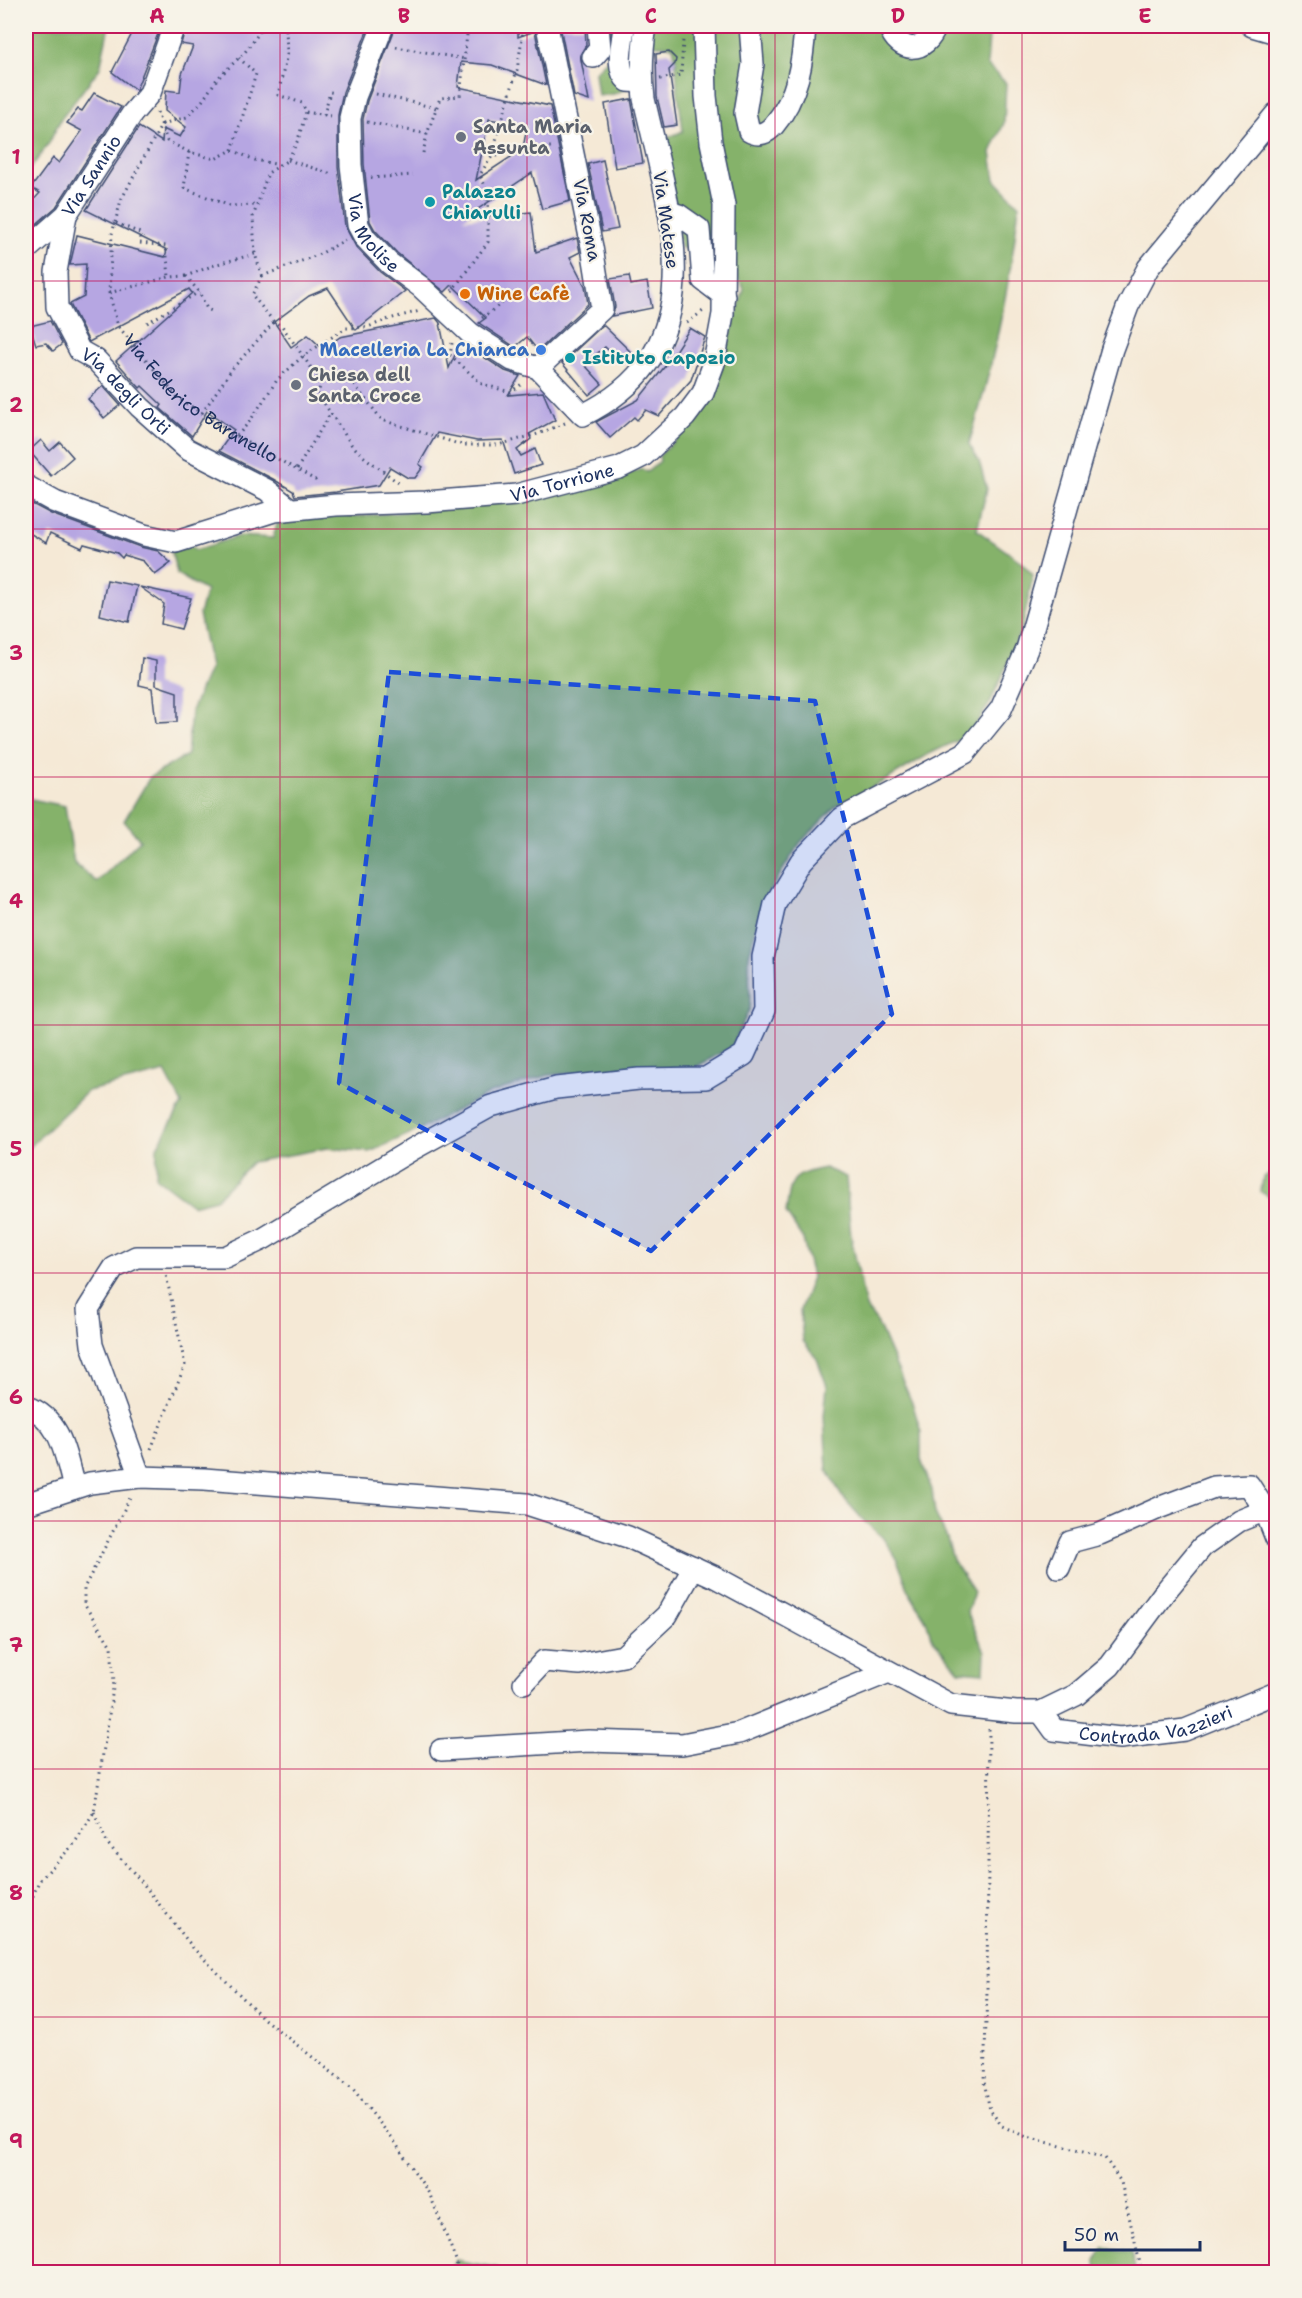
<svg xmlns="http://www.w3.org/2000/svg" width="1302" height="2298" font-family="'Shantell Sans',sans-serif">
<style>
.forest{fill:#85b26b;stroke:#507064;stroke-width:1.5}
.building{fill:#b6a6e2;fill-rule:evenodd}
.lines{fill:none;stroke-linecap:round;stroke-linejoin:round}
.minor-casing{stroke:#3c4b70;stroke-width:24}
.path{stroke:#3c4b70;stroke-width:3;stroke-dasharray:1.5 4.5;stroke-linecap:butt}
.minor{stroke:#fff;stroke-width:21}
.marked{fill:#1d4ed8;fill-opacity:0.2;stroke:#1d4ed8;stroke-width:4.5;stroke-dasharray:12 8;stroke-linejoin:round}
.grid{fill:none;stroke:#c2185b;stroke-width:1.5;stroke-opacity:0.55}
.worship-dot{fill:#6b7280;stroke:#f7f3e8;stroke-width:2}
.culture-dot{fill:#0f9aa8;stroke:#f7f3e8;stroke-width:2}
.food-dot{fill:#e8710a;stroke:#f7f3e8;stroke-width:2}
.shop-dot{fill:#3f7fe0;stroke:#f7f3e8;stroke-width:2}
.labels{text-anchor:middle;stroke-width:4.5;stroke-linejoin:round;paint-order:stroke}
.worship-label{font-size:18px;font-weight:bold;fill:#5b616d;stroke:#f7f3e8;text-anchor:start}
.street-label{font-size:18px;fill:#1b2f5e;stroke:#f7f3e8}
.culture-label{font-size:18px;font-weight:bold;fill:#0d838f;stroke:#f7f3e8;text-anchor:start}
.food-label{font-size:18px;font-weight:bold;fill:#c56008;stroke:#f7f3e8;text-anchor:start}
.shop-label{font-size:18px;font-weight:bold;fill:#366cbe;stroke:#f7f3e8;text-anchor:end}
.neatline{fill:none;stroke:#c2185b;stroke-width:2}
.grid-label{font-size:20px;text-anchor:middle;font-weight:bold;fill:#c2185b}
</style>
<rect width="100%" height="100%" fill="#f7f3e8"/>
<filter id="ink" filterUnits="userSpaceOnUse"><feTurbulence type="fractalNoise" baseFrequency=".0167" numOctaves="2"/><feDisplacementMap in="SourceGraphic" scale="12" xChannelSelector="R" yChannelSelector="G"/><feConvolveMatrix kernelMatrix="1 2 1 2 8 2 1 2 1" color-interpolation-filters="sRGB"/></filter>
<filter id="wash" filterUnits="userSpaceOnUse"><feTurbulence type="fractalNoise" baseFrequency=".008" numOctaves="4" result="noise"/><feDisplacementMap in="SourceGraphic" scale="24" xChannelSelector="R" yChannelSelector="G"/><feGaussianBlur stdDeviation="1.35" result="paint"/><feColorMatrix in="noise" values="0 0 0 0 0 0 0 0 0 0 0 0 0 0 0 0 0 1.4 0 .05"/><feComposite in="paint" operator="in"/></filter>
<g filter="url(#wash)">
<rect width="100%" height="100%" fill="#f5e9d6"/>
<g class="forest">
<polygon points="26,26 109,26 100,68 61,119 49,143 26,175"/>
<path d="M 604,26 L 994,26 L 989,36 L 987,65 L 1006,83 L 1004,123 L 991,152 L 995,180 L 1019,205 C 1010,286 993,366 969,444 L 979,461 L 987,489 L 977,530 L 1020,561 L 1033,575 L 1023,624 L 1006,667 L 990,703 L 969,735 L 929,754 L 888,779 L 837,805 L 800,843 L 763,901 L 749,956 L 750,1008 L 732,1047 L 694,1068 L 629,1069 L 549,1075 L 490,1093 L 420,1129 L 370,1152 L 327,1148 L 252,1162 L 216,1199 L 192,1205 L 156,1178 L 157,1147 L 182,1104 L 165,1072 L 88,1091 L 26,1150 L 26,798 L 65,806 L 74,863 L 97,882 L 140,840 L 124,821 L 150,777 L 187,755 L 191,711 L 210,667 L 199,614 L 206,591 L 177,574 L 171,551 L 192,546 L 196,550 L 239,536 L 273,538 L 277,524 L 349,510 L 350,517 L 481,505 L 629,474 L 642,469 L 647,472 L 660,461 L 659,456 L 687,428 L 712,398 L 744,289 L 731,266 L 728,253 L 711,258 L 680,247 L 666,146 L 669,137 L 683,131 L 677,86 L 676,61 L 673,46 L 646,44 L 629,66 L 627,88 L 614,94 L 598,96 L 595,72 L 610,57 Z"/>
<path d="M 825,1168 L 846,1177 L 851,1237 L 866,1308 L 877,1322 L 913,1405 L 921,1432 L 921,1460 L 932,1490 L 935,1513 L 947,1538 L 953,1560 L 974,1592 L 967,1612 L 985,1652 L 984,1673 L 959,1671 L 931,1637 L 926,1620 L 910,1594 L 896,1557 L 882,1537 L 864,1521 L 841,1495 L 827,1469 L 824,1416 L 827,1386 L 817,1359 L 803,1341 L 800,1310 L 812,1277 L 803,1239 L 786,1213 C 791,1178 790,1175 825,1168 Z"/>
<polygon points="1274,1171 1276,1172 1275,1200 1261,1192 1263,1177"/>
<polygon points="1104,2247 1131,2252 1136,2272 1097,2272 1095,2263"/>
<polygon points="456,2260 498,2268 501,2272 447,2272"/>
</g>
<g id="blocks">
<g class="building">
<polygon points="136,26 161,26 136,90 112,72"/>
<polygon points="186,26 369,26 343,92 338,115 338,166 345,226 356,247 380,272 405,291 356,330 328,288 309,296 274,322 291,347 308,335 323,349 340,337 436,318 440,323 449,368 461,342 505,371 520,376 508,395 543,392 555,420 529,434 531,439 517,450 521,456 535,449 541,465 514,474 503,440 477,441 437,433 419,464 423,467 415,478 408,478 390,467 379,485 336,492 295,496 293,491 273,479 219,451 234,430 207,411 192,436 160,408 162,405 142,386 140,388 116,361 192,293 189,289 89,342 70,304 84,297 86,264 70,265 77,235 165,257 167,250 86,210 139,127 162,142 163,129 180,137 186,127 165,111 166,90 180,92 182,74 193,46 181,44"/>
<path d="M 396,26 L 518,26 L 518,37 L 535,31 L 546,85 L 492,65 L 461,62 L 458,87 L 550,106 L 570,201 L 542,209 L 532,173 L 463,219 L 531,212 L 536,252 L 577,238 L 580,252 L 570,257 L 585,286 L 588,304 L 538,351 L 527,337 L 515,347 L 479,323 L 486,318 L 452,285 L 445,292 L 397,253 L 375,230 L 370,221 L 364,164 L 363,119 L 367,101 ZM 489,119 L 527,126 L 523,149 L 476,180 Z"/>
<polygon points="560,26 585,26 586,45 580,55 589,101 574,96"/>
<polygon points="669,52 676,59 675,64 669,70 677,125 664,127 657,97 656,54"/>
<polygon points="94,93 121,107 56,207 26,233 26,208 40,193 31,188 53,158 59,163 82,131 67,123 78,109 82,111"/>
<polygon points="631,99 643,163 615,168 605,104"/>
<polygon points="603,160 618,229 602,232 588,164"/>
<polygon points="629,276 631,285 647,282 652,308 612,316 615,307 610,279"/>
<polygon points="50,321 62,344 53,351 46,343 36,345 30,326"/>
<polygon points="603,325 633,354 623,364 605,347 584,364 602,384 589,395 562,363"/>
<polygon points="690,328 705,337 691,380 659,416 646,410 637,420 634,417 610,438 596,422 638,400 666,365"/>
<polygon points="103,386 120,405 104,418 88,399"/>
<polygon points="41,440 50,451 60,442 73,457 51,476 29,451"/>
<polygon points="26,503 34,505 51,514 140,547 158,551 171,563 155,575 143,561 124,555 122,558 117,553 84,544 82,548 50,533 46,543 26,531"/>
<polygon points="107,580 137,586 129,622 100,615"/>
<polygon points="140,587 191,598 181,629 161,624 164,604"/>
<polygon points="142,658 156,661 156,685 177,692 177,722 156,723 152,688 139,685"/>
</g>
</g>
</g>
<g filter="url(#ink)">
<use href="#blocks" fill-opacity="0" stroke="#3c4b70" stroke-width="1.5"/>
<g class="lines">
<defs>
<g id="minor">
<path id="s2" d="M 383,26 L 355,97 L 350,118 L 351,165 L 358,225 L 365,238 L 389,263 L 421,287 L 470,333 L 512,360 L 538,368 L 583,415 C 719,348 670,215 644,99 C 641,74 642,50 646,26"/>
<path d="M 624,26 C 623,42 614,69 628,81 L 642,82"/>
<path d="M 750,26 L 753,64 L 745,113 L 749,131 C 759,137 767,133 774,125 C 798,97 803,61 805,26"/>
<path d="M 889,26 C 899,55 926,54 936,26"/>
<polyline points="1252,26 1276,33"/>
<polyline points="593,57 600,49 598,26"/>
<polyline points="669,212 679,215 699,229 703,280 724,296"/>
<path id="s3" d="M 66,215 L 56,272 L 57,307 L 80,351 L 96,360 L 140,407 L 187,449 L 267,490 L 290,509"/>
<path id="s4" d="M 26,250 L 66,215 L 132,114 L 150,93 L 174,26"/>
<polyline points="538,368 602,309 592,247 547,26"/>
<path id="s5" d="M 26,486 L 55,502 L 144,535 L 176,542 L 274,511 L 336,505 L 426,502 L 516,495 L 619,468 L 643,456 L 685,417 L 703,393 L 714,363 L 723,314 L 724,205 L 711,142 L 706,96 L 704,26"/>
<path d="M 26,1406 C 62,1420 65,1454 74,1488"/>
<polyline points="140,1477 92,1345 88,1309 114,1268 136,1257 225,1257 263,1239 413,1149 491,1106 556,1088 639,1079 706,1078 744,1055 764,1011 763,957 775,904 801,861 842,818 965,753 1001,709 1027,649 1112,349 1128,306 1148,268 1276,114"/>
<polyline points="26,1504 90,1483 140,1477 204,1479 527,1504 628,1537 715,1577 951,1705 1016,1712 1041,1712 1076,1695 1110,1666 1164,1593 1202,1547 1239,1521 1276,1506"/>
<polyline points="1059,1568 1070,1542 1100,1534 1161,1507 1214,1487 1249,1485 1265,1510 1276,1538"/>
<polyline points="524,1683 544,1661 580,1664 623,1656 667,1615 694,1567"/>
<path id="s6" d="M 1041,1712 L 1054,1730 L 1120,1738 L 1185,1730 L 1276,1693"/>
<polyline points="441,1750 589,1741 682,1744 739,1733 889,1672"/>
</g>
</defs>
<use href="#minor" class="minor-casing"/>
<g class="path">
<polyline points="396,47 465,59"/>
<polyline points="660,79 681,75 683,40 686,40"/>
<polyline points="376,94 436,108"/>
<polyline points="157,112 167,141 189,152 215,159 232,150 255,160 280,165"/>
<polyline points="306,112 331,116"/>
<polyline points="324,115 330,92 336,93"/>
<polyline points="367,122 427,134"/>
<path id="s1" d="M 162,124 L 121,200 L 112,234 L 109,293 L 118,326 L 178,398 L 237,436 L 315,480 L 318,478"/>
<polyline points="162,124 187,117 203,100 217,79 245,52 264,26"/>
<polyline points="232,150 256,74 239,58"/>
<polyline points="189,152 184,188 230,206 256,205"/>
<polyline points="423,153 427,134 440,98 460,96 468,26"/>
<polyline points="491,157 517,70 524,26"/>
<polyline points="288,160 332,174"/>
<polyline points="371,178 413,175"/>
<polyline points="116,223 140,233 140,243 166,246 169,277"/>
<polyline points="186,276 199,292 207,309 214,312"/>
<polyline points="262,276 255,254 253,217 268,173 288,160 298,140 306,112 302,103 278,95 287,54 286,26"/>
<polyline points="262,276 252,295 274,322 282,326 321,382"/>
<polyline points="262,276 320,254 345,240"/>
<polyline points="452,291 488,242 488,192 480,175 490,158 525,148 552,147"/>
<polyline points="109,293 169,277 186,276 217,264 255,254"/>
<polyline points="482,318 507,299 504,290"/>
<polyline points="147,323 199,292"/>
<polyline points="687,323 703,311"/>
<polyline points="452,343 450,355 482,384 510,392 522,384"/>
<polyline points="321,382 343,373 351,375 356,387 382,420 462,445 498,445 538,434 565,423"/>
<polyline points="321,382 318,394 351,444 363,456 400,484"/>
<polyline points="202,413 232,369 274,322"/>
<polyline points="237,436 250,421 277,380 303,356 346,328 368,327 389,319 420,311"/>
<polyline points="297,469 330,414"/>
<polyline points="151,1449 185,1365 166,1275"/>
<polyline points="989,1729 987,1991 984,2082 990,2110 1002,2126 1024,2136 1105,2158 1121,2182 1142,2272"/>
<polyline points="94,1812 107,1843 141,1881 194,1949 264,2019 353,2089 394,2141 430,2195 456,2260 458,2272"/>
<polyline points="26,1913 39,1881 74,1844 94,1812 114,1682 111,1646 84,1604 84,1588 131,1496"/>
</g>
<use href="#minor" class="minor"/>
</g>
</g>
<path class="marked" d="M 389,672 L 815,701 L 892,1014 L 651,1251 L 339,1083 Z"/>
<path class="grid" d="M 280,26 L 280,2272M 527,26 L 527,2272M 775,26 L 775,2272M 1022,26 L 1022,2272M 26,281 L 1276,281M 26,529 L 1276,529M 26,777 L 1276,777M 26,1025 L 1276,1025M 26,1273 L 1276,1273M 26,1521 L 1276,1521M 26,1769 L 1276,1769M 26,2017 L 1276,2017"/>
<g class="worship-dot">
<circle cx="461" cy="137" r="6"/>
<circle cx="296" cy="385" r="6"/>
</g>
<g class="culture-dot">
<circle cx="430" cy="202" r="6"/>
<circle cx="570" cy="358" r="6"/>
</g>
<circle class="food-dot" cx="465" cy="294" r="6"/>
<circle class="shop-dot" cx="541" cy="350" r="6"/>
<g class="labels">
<g class="worship-label">
<text x="473" y="133">Santa Maria<tspan x="473" dy="21">Assunta</tspan></text>
<text x="308" y="381">Chiesa dell<tspan x="308" dy="21">Santa Croce</tspan></text>
</g>
<g class="street-label">
<text dy="6" stroke="none"><textPath href="#s4" startOffset="100">Via Sannio</textPath></text>
<text transform="translate(587 220) rotate(79)" y="6">Via Roma</text>
<text transform="translate(666 220) rotate(82)" y="6">Via Matese</text>
<text dy="6" stroke="none"><textPath href="#s2" startOffset="219">Via Molise</textPath></text>
<text dy="6" stroke="none"><textPath href="#s3" startOffset="204">Via degli Orti</textPath></text>
<text dy="6" stroke="none"><textPath href="#s1" startOffset="326">Via Federico Baranello</textPath></text>
<text dy="6" stroke="none"><textPath href="#s5" startOffset="554">Via Torrione</textPath></text>
<text dy="6" stroke="none"><textPath href="#s6" startOffset="126">Contrada Vazzieri</textPath></text>
</g>
<g class="culture-label">
<text x="442" y="198">Palazzo<tspan x="442" dy="21">Chiarulli</tspan></text>
<text x="582" y="364">Istituto Capozio</text>
</g>
<g class="food-label">
<text x="477" y="300">Wine Cafè</text>
</g>
<g class="shop-label">
<text x="529" y="356">Macelleria La Chianca</text>
</g>
</g>
<rect width="1302" height="2298" fill="none" stroke="#f7f3e8" stroke-width="66"/>
<path d="M1065 2241v9h135v-9" fill="none" stroke="#1b2f5e" stroke-width="3"/>
<text x="1074" y="2241" font-size="18" fill="#1b2f5e" stroke="#f7f3e8" stroke-width="4.5" paint-order="stroke">50 m</text>
<rect x="33" y="33" width="1236" height="2232" class="neatline"/>
<g class="grid-label">
<text x="157" y="23">A</text>
<text x="404" y="23">B</text>
<text x="651" y="23">C</text>
<text x="898" y="23">D</text>
<text x="1145" y="23">E</text>
<text x="16" y="164">1</text>
<text x="16" y="412">2</text>
<text x="16" y="660">3</text>
<text x="16" y="908">4</text>
<text x="16" y="1156">5</text>
<text x="16" y="1404">6</text>
<text x="16" y="1652">7</text>
<text x="16" y="1900">8</text>
<text x="16" y="2148">9</text>
</g>
</svg>
